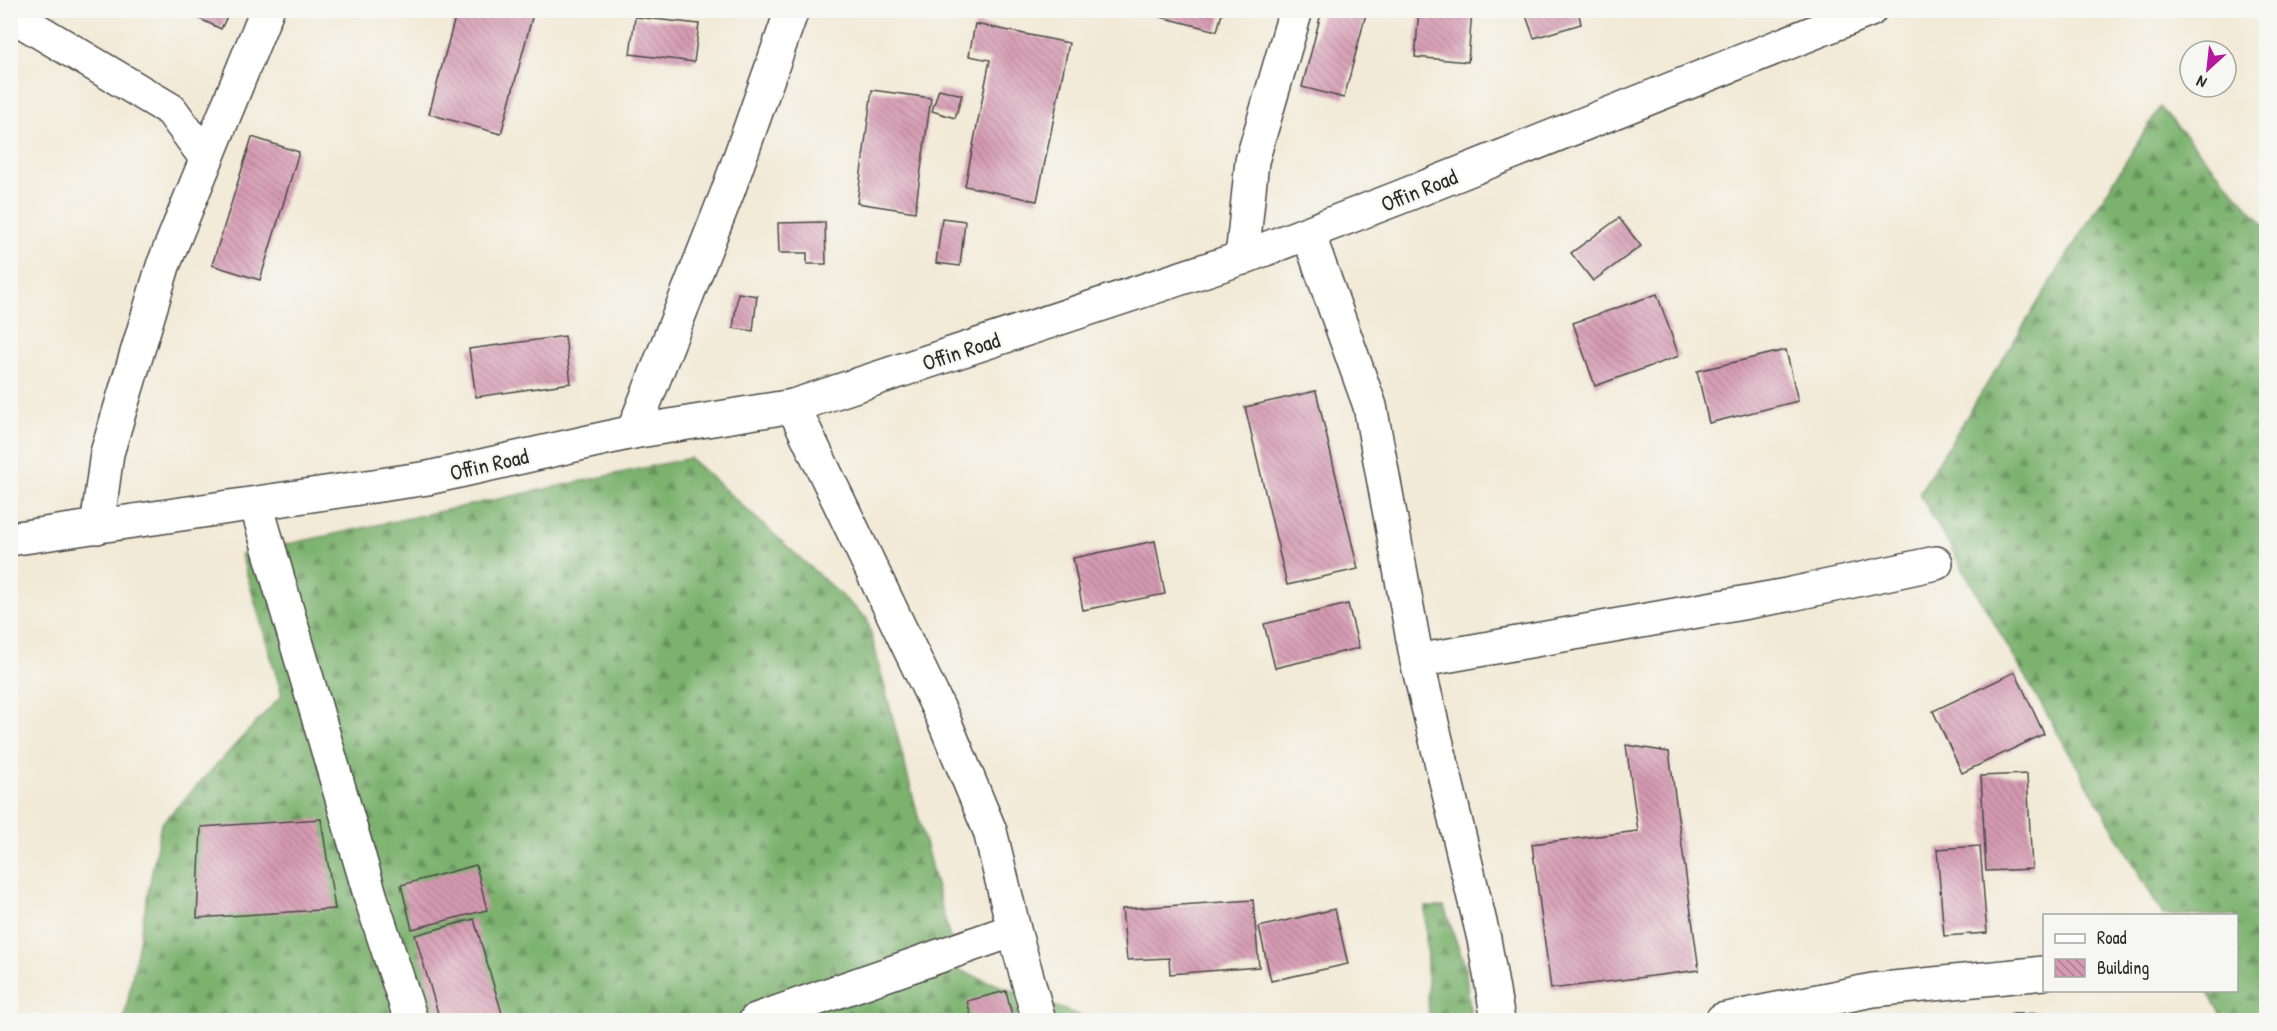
<svg xmlns="http://www.w3.org/2000/svg" width="2277" height="1031" font-family="'Patrick Hand',sans-serif">
<style>
.forest{fill:url(#forest-firs);stroke:#546e4c;stroke-width:1.5}
.building{fill:url(#building-back-hatch)}
.lines{fill:none;stroke-linecap:round;stroke-linejoin:round}
.minor-casing{stroke:#494845;stroke-width:36}
.minor{stroke:#fff;stroke-width:33}
.labels{text-anchor:middle;stroke-width:4.5;stroke-linejoin:round;paint-order:stroke}
.street-label{font-size:22px;fill:#2b2b2b;stroke:#f6f6f2}
</style>
<defs>
<pattern id="forest-firs" width="22" height="20" patternUnits="userSpaceOnUse" patternTransform="scale(1.5)"><rect width="22" height="20" fill="#7cb26e"/><path d="M5 1l3.5 6h-7zM16 11l3.5 6h-7z" fill="#66915b"/></pattern>
<pattern id="building-back-hatch" width="6" height="6" patternUnits="userSpaceOnUse" patternTransform="scale(1.5)"><rect width="6" height="6" fill="#d59ab2"/><path d="M-1 5l2 2M0 0l6 6M5-1l2 2" fill="none" stroke="#ad7e91"/></pattern>
</defs>
<rect width="100%" height="100%" fill="#f6f6f2"/>
<filter id="ink" filterUnits="userSpaceOnUse"><feTurbulence type="fractalNoise" baseFrequency=".0167" numOctaves="2"/><feDisplacementMap in="SourceGraphic" scale="12" xChannelSelector="R" yChannelSelector="G"/><feConvolveMatrix kernelMatrix="1 2 1 2 8 2 1 2 1" color-interpolation-filters="sRGB"/></filter>
<filter id="wash" filterUnits="userSpaceOnUse"><feTurbulence type="fractalNoise" baseFrequency=".008" numOctaves="4" result="noise"/><feDisplacementMap in="SourceGraphic" scale="24" xChannelSelector="R" yChannelSelector="G"/><feGaussianBlur stdDeviation="1.35" result="paint"/><feColorMatrix in="noise" values="0 0 0 0 0 0 0 0 0 0 0 0 0 0 0 0 0 1.4 0 .05"/><feComposite in="paint" operator="in"/></filter>
<g filter="url(#wash)">
<rect width="100%" height="100%" fill="#f2ead7"/>
<g class="forest">
<polygon points="2160,107 2266,227 2266,1020 2224,1020 2207,991 2236,990 2236,916 2163,915 1919,493"/>
<polygon points="690,458 867,619 958,970 1091,1020 124,1020 161,824 282,695 241,554"/>
<polygon points="1425,907 1444,907 1465,966 1471,1020 1429,1020"/>
</g>
<g id="blocks">
<g class="building">
<polygon points="181,10 230,10 221,29"/>
<polygon points="457,10 534,10 501,134 429,114"/>
<polygon points="1159,10 1223,10 1217,31 1157,16"/>
<polygon points="1322,10 1367,10 1344,98 1302,87"/>
<polygon points="1419,10 1472,10 1468,62 1415,57"/>
<polygon points="1524,10 1578,10 1581,24 1534,38"/>
<polygon points="635,17 699,24 694,62 630,54"/>
<polygon points="975,24 1069,43 1037,201 965,186 990,60 969,56"/>
<polygon points="939,89 962,95 955,118 932,111"/>
<polygon points="872,90 931,98 915,212 857,203"/>
<polygon points="252,137 299,152 260,280 212,265"/>
<polygon points="942,218 965,221 960,266 936,263"/>
<polygon points="1619,218 1641,246 1593,281 1571,253"/>
<polygon points="825,222 826,264 807,264 807,253 779,253 778,223"/>
<polygon points="738,293 757,296 753,331 733,328"/>
<polygon points="1657,294 1679,356 1595,386 1573,323"/>
<polygon points="565,336 571,383 476,397 469,349"/>
<polygon points="1786,350 1798,401 1709,423 1697,371"/>
<polygon points="1316,391 1358,569 1287,585 1245,407"/>
<polygon points="1155,541 1165,594 1083,610 1073,558"/>
<polygon points="1348,604 1359,648 1275,668 1264,624"/>
<polygon points="2015,672 2044,734 1962,773 1933,711"/>
<polygon points="1626,745 1669,752 1699,970 1551,989 1532,844 1638,831"/>
<polygon points="2027,774 2032,869 1986,871 1981,776"/>
<polygon points="321,819 335,909 197,918 201,827"/>
<polygon points="1980,846 1987,933 1944,936 1937,849"/>
<polygon points="476,865 487,910 412,929 401,885"/>
<polygon points="1253,900 1259,967 1170,974 1169,958 1127,960 1122,909"/>
<polygon points="1335,909 1348,964 1271,981 1259,927"/>
<polygon points="474,919 504,1020 440,1020 415,935"/>
<polygon points="1006,991 1013,1020 972,1020 967,1001"/>
<polygon points="2055,1013 2055,1020 2011,1020 2011,1014"/>
</g>
</g>
</g>
<g filter="url(#ink)">
<use href="#blocks" fill-opacity="0" stroke="#494845" stroke-width="1.5"/>
<g class="lines">
<defs>
<g id="minor">
<polyline points="10,14 171,110 206,158"/>
<polyline points="1308,233 1370,406 1417,661 1484,939 1498,1020"/>
<polyline points="1242,258 1252,161 1296,10"/>
<polyline points="793,406 943,718 990,831 1014,930 1039,1020"/>
<polyline points="633,432 728,191 792,10"/>
<polyline points="256,504 371,898 411,1020"/>
<polyline points="97,527 107,453 163,266 267,10"/>
<polyline points="10,539 428,478 633,432 793,406 1242,258 1398,198 1870,10"/>
<polyline points="1417,661 1787,595 1936,563"/>
<polyline points="756,1020 1014,930"/>
<polyline points="1722,1020 1873,990 2044,973"/>
</g>
</defs>
<use href="#minor" class="minor-casing"/>
<use href="#minor" class="minor"/>
</g>
</g>
<g class="labels">
<g class="street-label">
<text transform="translate(1419 190) rotate(-22)" y="8">Offin Road</text>
<text transform="translate(961 351) rotate(-18)" y="8">Offin Road</text>
<text transform="translate(489 464) rotate(-13)" y="8">Offin Road</text>
</g>
</g>
<rect width="2277" height="1031" fill="none" stroke="#f6f6f2" stroke-width="36"/>
<rect x="2043" y="914" width="195" height="78" fill="#f6f6f2" stroke="#a5a5a2" stroke-width="1.5"/>
<rect x="2055" y="934" width="30" height="9" fill="#ffffff" stroke="#a5a5a2" stroke-width="1.5"/>
<text x="2097" y="944" font-size="18" fill="#2b2b2b">Road</text>
<rect x="2055" y="959" width="30" height="18" fill="url(#building-back-hatch)" stroke="#a5a5a2" stroke-width="1.5"/>
<text x="2097" y="974" font-size="18" fill="#2b2b2b">Building</text>
<g transform="translate(2208 69) rotate(207)"><circle r="28" fill="#f6f6f2" stroke="#a5a5a2" stroke-width="1.5"/>
<path d="M0-4.5L10 22L0 15L-10 22Z" fill="#b5179e"/>
<text y="-9" font-size="16" font-weight="bold" text-anchor="middle" fill="#2b2b2b">N</text>
</g>
</svg>
